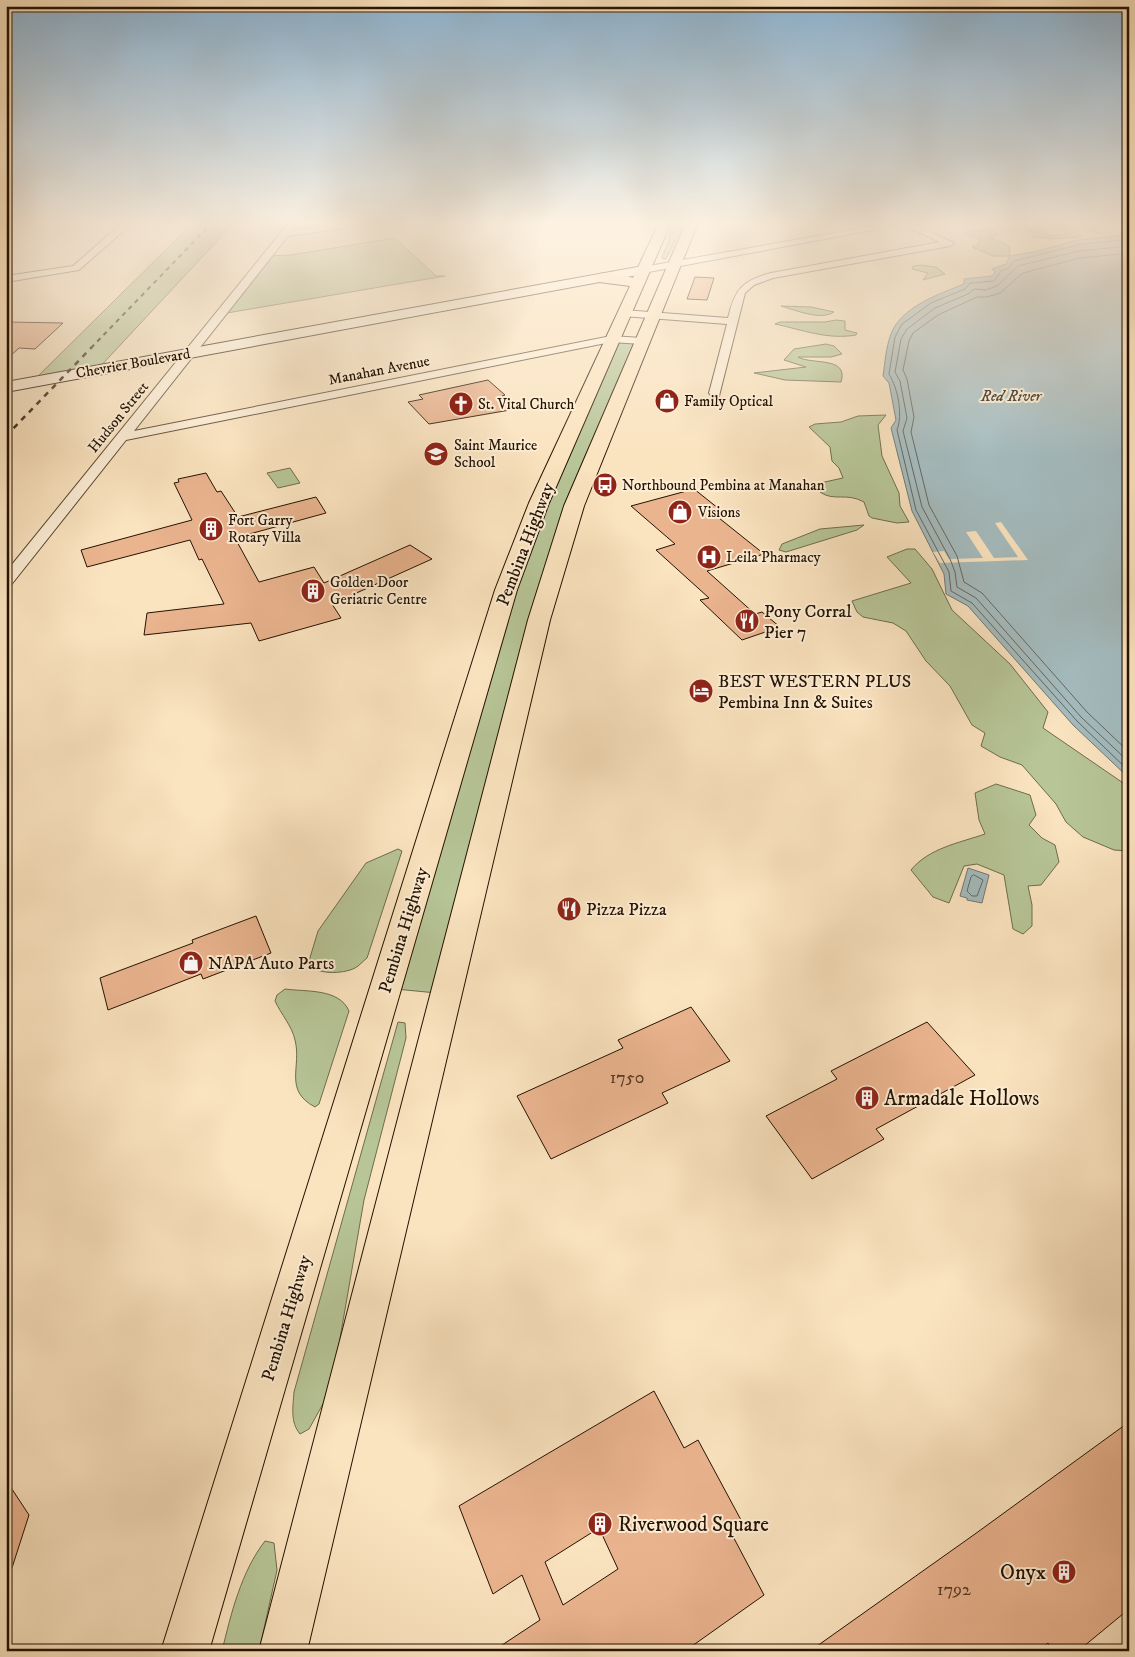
<svg xmlns="http://www.w3.org/2000/svg" width="1135" height="1657" font-family="'IM FELL DW Pica',serif">
<style>
.green{fill:#b7c597;stroke:#6e6c4c}
.water{fill:#a4bbbe;stroke:#717772}
.pier{fill:#fae3bf}
.lines{fill:none;stroke-linecap:round;stroke-linejoin:round}
.shore{stroke:#64665f;stroke-width:1}
.building{fill:#eab48f;stroke:#251200;fill-rule:evenodd}
.street-casing{stroke:#5a4630;stroke-width:2}
.secondary-casing{stroke:#251200;stroke-width:2}
.primary-casing{stroke:#251200;stroke-width:2}
.street{fill:#fcedd5;fill-rule:evenodd}
.secondary{fill:#fcedd5;fill-rule:evenodd}
.primary{fill:#fae3bf;fill-rule:evenodd}
.rail-far1{stroke:#251200;stroke-width:2;stroke-dasharray:4.5 4.5;stroke-linecap:butt}
.rail{stroke:#251200;stroke-width:2.5;stroke-dasharray:5.5 5.5;stroke-linecap:butt}
.labels{text-anchor:middle;stroke-width:4;stroke-linejoin:round;paint-order:stroke}
.far-street-label{font-size:15px;fill:#251200;stroke:#fcedd5}
.far-poi-label{font-size:15px;fill:#251200;stroke:#fcedd5;text-anchor:start}
.far-water-label{font-size:16px;font-style:italic;fill:#514d42;stroke:#fcedd5}
.street-label{font-size:18px;fill:#251200;stroke:#fcedd5}
.poi-label{font-size:18px;fill:#251200;stroke:#fcedd5;text-anchor:start}
.near-number-label{font-size:18px;fill:#563a24}
.near-poi-label{font-size:21px;fill:#251200;stroke:#fcedd5;text-anchor:start}
</style>
<rect width="100%" height="100%" fill="#fae3bf"/>
<filter id="stains"><feTurbulence type="fractalNoise" baseFrequency=".004" numOctaves="4"/><feColorMatrix values="0 0 0 0 .2 0 0 0 0 .09 0 0 0 0 .02 0 0 0 .5 -.17"/></filter>
<radialGradient id="worn" r=".72"><stop offset=".6" stop-color="#630" stop-opacity="0"/><stop offset="1" stop-color="#630" stop-opacity=".3"/></radialGradient>
<g class="green">
<polygon points="191,225 232,225 97,370 32,382"/>
<polygon points="670,225 683,225 666,259 663,259 662,257 669,241"/>
<path d="M 1046,225 L 1092,225 L 1101,232 L 1101,234 L 1078,227 L 1077,232 L 1082,237 L 1053,239 L 1034,237 L 1026,228 C 1037,227 1042,228 1050,236 L 1070,234 Z"/>
<polygon points="990,230 996,232 997,235 989,237 1007,245 1010,247 1009,256 993,256 972,247 978,245 980,238 968,236 963,232"/>
<polygon points="395,238 436,276 445,276 221,314 267,256 291,255"/>
<polygon points="920,265 936,267 945,274 923,280 928,273 912,269 913,266"/>
<path d="M 781,306 L 811,307 L 834,312 C 821,321 795,310 781,306 Z"/>
<path d="M 836,320 L 845,321 L 845,330 L 857,333 L 856,335 C 828,340 803,330 775,324 L 780,322 L 825,322 Z"/>
<polygon points="610,339 642,341 576,503 447,994 385,988 506,590"/>
<path d="M 826,344 L 834,346 L 842,354 L 831,357 L 798,357 C 812,365 849,356 841,382 L 785,380 L 754,373 L 806,367 L 784,360 L 794,349 Z"/>
<path d="M 886,415 L 878,425 L 882,456 L 899,493 L 900,506 L 909,522 L 897,523 L 872,518 L 869,516 L 864,502 C 846,492 834,502 820,492 L 820,483 L 843,478 L 839,468 L 832,461 L 830,447 L 809,427 L 815,424 L 841,422 L 858,416 Z"/>
<polygon points="290,468 300,483 278,488 267,473"/>
<polygon points="864,525 857,530 786,552 779,550 782,544 820,529"/>
<polygon points="907,549 915,549 932,569 952,610 1010,664 1048,712 1043,728 1129,787 1129,851 1114,850 1083,837 1066,822 1056,804 1022,765 1000,757 981,746 985,733 972,725 950,686 926,661 906,631 893,623 863,617 857,612 852,601 911,583 887,557"/>
<path d="M 996,784 L 1030,795 L 1036,815 L 1029,825 L 1042,838 L 1055,845 L 1059,862 L 1041,885 L 1028,886 L 1032,905 L 1032,926 L 1023,934 L 1013,929 L 1004,875 L 977,864 L 964,866 L 949,903 L 933,897 L 911,870 C 929,848 959,843 985,834 L 979,820 L 975,793 Z"/>
<path d="M 398,849 L 402,851 L 367,958 C 363,961 359,966 355,968 C 344,974 312,976 309,961 L 318,931 L 366,863 Z"/>
<path d="M 285,989 C 306,992 339,988 349,1011 L 319,1104 L 315,1107 C 283,1090 302,1067 295,1040 C 292,1026 281,1014 275,1001 L 277,995 Z"/>
<path d="M 398,1022 L 405,1023 L 406,1038 L 364,1200 L 339,1344 L 324,1402 L 309,1429 L 300,1434 C 290,1422 293,1407 294,1392 Z"/>
<path d="M 265,1541 L 274,1543 L 277,1570 L 259,1651 L 222,1651 C 231,1614 241,1572 265,1541 Z"/>
</g>
<g class="water">
<path d="M 1129,234 L 1129,778 L 1073,725 L 968,606 L 946,594 L 944,574 L 912,511 L 891,428 L 896,420 L 889,383 L 883,376 C 885,363 886,347 891,334 C 901,307 939,294 964,284 L 964,279 L 992,276 L 995,272 L 992,269 L 1006,264 L 1010,256 L 1038,251 L 1077,240 Z"/>
<polygon points="968,868 989,875 982,903 967,900 967,898 960,896"/>
</g>
<polygon class="pier" points="1001,522 1028,560 940,563 933,552 944,551 949,559 983,558 966,532 976,531 994,558 1018,557 995,523"/>
<g class="lines">
<g class="shore">
<path d="M 1129,239 L 1078,245 L 1014,261 L 1009,268 L 1001,271 L 994,281 L 970,283 L 965,289 L 931,303 L 902,324 L 895,337 L 889,374 C 898,389 903,414 897,430 L 916,510 L 949,572 L 951,591 L 972,603 L 1077,721 L 1129,771"/>
<polyline points="1129,246 1079,251 1018,266 997,286 986,290 974,289 968,294 935,308 907,329 901,339 895,372 900,381 907,418 903,431 922,507 950,559 955,572 957,587 976,598 1081,717 1129,762"/>
<polyline points="1129,253 1080,258 1023,273 1000,293 987,297 977,297 938,315 913,333 909,341 903,370 907,379 914,417 911,432 929,505 957,556 964,582 982,593 1087,712 1129,752"/>
<polygon points="974,875 983,880 977,896 972,896 967,891 971,877"/>
</g>
</g>
<g class="building">
<polygon points="695,277 714,278 707,300 687,299"/>
<polygon points="6,322 63,323 35,349 19,348 6,360"/>
<polygon points="488,380 505,395 502,396 514,406 507,408 510,410 429,424 408,402 423,399 419,395"/>
<polygon points="206,473 217,492 221,491 238,517 316,497 326,513 235,538 259,582 314,567 324,583 410,545 432,559 332,604 341,618 259,641 251,623 144,635 147,613 224,604 202,559 199,560 190,540 87,567 81,550 192,520 174,483 179,482 178,479"/>
<polygon points="694,489 728,516 719,518 764,554 707,571 755,614 762,612 780,627 742,640 700,600 709,598 656,550 675,544 631,506"/>
<polygon points="256,916 271,953 203,979 201,974 108,1010 100,978 193,943 192,940"/>
<polygon points="691,1007 730,1061 662,1093 668,1103 551,1159 517,1096 623,1048 618,1040"/>
<polygon points="927,1022 975,1075 876,1129 884,1139 812,1179 766,1116 837,1079 831,1071"/>
<path d="M 654,1391 L 684,1448 L 698,1440 L 741,1520 L 728,1527 L 764,1595 L 685,1651 L 493,1651 L 540,1620 L 522,1575 L 493,1594 L 459,1506 ZM 599,1528 L 618,1569 L 563,1605 L 545,1562 Z"/>
<polygon points="1129,1422 1129,1609 1078,1651 1053,1651 1048,1643 1038,1651 810,1651 975,1534"/>
<polygon points="6,1480 29,1515 10,1574 6,1574"/>
</g>
<g class="lines">
<defs>
<g id="street">
<polygon points="120,225 130,225 79,270 6,282 6,276 73,266"/>
<polygon points="287,225 296,225 292,230 326,225 350,225 346,228 288,236 134,431 611,336 642,338 647,341 642,344 611,342 126,440 11,585 6,587 6,572"/>
<polygon points="879,225 900,225 643,273 638,270 643,267"/>
<path d="M 904,225 L 916,225 L 954,243 L 950,246 L 773,278 L 754,285 L 745,293 L 719,396 L 711,396 L 709,393 L 727,324 L 623,316 L 618,313 L 623,310 L 728,318 C 735,289 742,281 771,273 L 940,242 Z"/>
</g>
<polygon id="secondary" points="643,266 648,267 650,270 648,273 6,392 6,382"/>
<g id="primary">
<path d="M 658,225 L 670,225 L 549,503 L 517,590 L 209,1651 L 161,1651 L 495,590 L 529,503 L 630,286 L 599,282 L 592,278 C 601,269 623,275 633,278 Z"/>
<polygon points="685,225 697,225 584,506 550,620 307,1651 259,1651 528,620 564,506"/>
</g>
</defs>
<use href="#street" class="street-casing"/>
<use href="#secondary" class="secondary-casing"/>
<use href="#primary" class="primary-casing"/>
<use href="#street" class="street"/>
<use href="#secondary" class="secondary"/>
<use href="#primary" class="primary"/>
<polyline class="rail-far1" points="91,348 210,225"/>
<polyline class="rail" points="6,436 92,347"/>
</g>
<linearGradient id="sky" x2="0" y2="1"><stop stop-color="#8db7d7"/><stop offset="0.49" stop-color="#fdf2e2"/><stop offset="1" stop-color="#fdf2e2" stop-opacity="0"/></linearGradient>
<rect width="1135" height="457" fill="url(#sky)"/>
<defs>
<symbol id="shop-disc" viewBox="-11 -11 22 22"><circle r="9.5" fill="#8f2418" stroke="#fcedd5"/><path d="M-5-2.5h2.3a2.7 3.5 0 0 1 5.4 0H5L5.5 6h-11ZM-1.5-2.5h3a1.5 2.3 0 0 0-3 0Z" fill="#fff"/></symbol>
<symbol id="church-disc" viewBox="-11 -11 22 22"><circle r="9.5" fill="#8f2418" stroke="#fcedd5"/><path d="M-1.2-6h2.4v3.5h3.3v2.4h-3.3V6h-2.4V-.1h-3.3v-2.4h3.3Z" fill="#fff"/></symbol>
<symbol id="school-disc" viewBox="-11 -11 22 22"><circle r="9.5" fill="#8f2418" stroke="#fcedd5"/><path d="M0-5L7-2L0 1L-7-2ZM-4 1L0 2.5L4 1V4Q0 6-4 4Z" fill="#fff"/></symbol>
<symbol id="bus-disc" viewBox="-11 -11 22 22"><circle r="9.5" fill="#8f2418" stroke="#fcedd5"/><path d="M-5-6H5V4H4V6H2V4H-2V6H-4V4H-5ZM-3.5-4V0h7V-4ZM-3.5 1.2v1.5H-2V1.2ZM2 1.2v1.5H3.5V1.2Z" fill="#fff"/></symbol>
<symbol id="building-disc" viewBox="-11 -11 22 22"><circle r="9.5" fill="#8f2418" stroke="#fcedd5"/><path d="M-4-6H4V6H1V3H-1V6H-4ZM-2.5-4.3h1.7v1.8h-1.7ZM.8-4.3h1.7v1.8H.8ZM-2.5-1h1.7V.8h-1.7ZM.8-1h1.7V.8H.8Z" fill="#fff"/></symbol>
<symbol id="hospital-disc" viewBox="-11 -11 22 22"><circle r="9.5" fill="#8f2418" stroke="#fcedd5"/><path d="M-5-5h3v3.5h4V-5h3V5h-3V1.5h-4V5h-3Z" fill="#fff"/></symbol>
<symbol id="restaurant-disc" viewBox="-11 -11 22 22"><circle r="9.5" fill="#8f2418" stroke="#fcedd5"/><path d="M-5-6h1v4h1v-4h1v4h1v-4h1v5L-1.5 .5V6h-2V.5L-5-1ZM5-6V6H3V1.5H1.5Q1.5-4 5-6Z" fill="#fff"/></symbol>
<symbol id="hotel-disc" viewBox="-11 -11 22 22"><circle r="9.5" fill="#8f2418" stroke="#fcedd5"/><path d="M-6-4.5h1.5V1H6V5H4.5V3h-9V5H-6ZM-4 0a1.8 1.8 0 1 1 3.6 0ZM.5 0V-2.5h3Q6-2.5 6 0Z" fill="#fff"/></symbol>
</defs>
<g fill-rule="evenodd">
<use href="#shop-disc" x="653" y="387" width="28" height="28"/>
<use href="#church-disc" x="447" y="390" width="28" height="28"/>
<use href="#school-disc" x="422" y="440" width="28" height="28"/>
<use href="#bus-disc" x="591" y="471" width="28" height="28"/>
<use href="#shop-disc" x="666" y="498" width="28" height="28"/>
<use href="#building-disc" x="197" y="515" width="28" height="28"/>
<use href="#hospital-disc" x="695" y="543" width="28" height="28"/>
<use href="#building-disc" x="299" y="577" width="28" height="28"/>
<use href="#restaurant-disc" x="733" y="607" width="28" height="28"/>
<use href="#hotel-disc" x="687" y="677" width="28" height="28"/>
<use href="#restaurant-disc" x="555" y="895" width="28" height="28"/>
<use href="#shop-disc" x="177" y="949" width="28" height="28"/>
<use href="#building-disc" x="853" y="1084" width="28" height="28"/>
<use href="#building-disc" x="586" y="1510" width="28" height="28"/>
<use href="#building-disc" x="1050" y="1558" width="28" height="28"/>
</g>
<g class="labels">
<g class="far-street-label">
<text transform="translate(133 363) rotate(-10)" y="5">Chevrier Boulevard</text>
<text transform="translate(379 370) rotate(-11)" y="5">Manahan Avenue</text>
<text transform="translate(118 417) rotate(-51)" y="5">Hudson Street</text>
</g>
<g class="far-poi-label">
<text x="684" y="406">Family Optical</text>
<text x="478" y="409">St. Vital Church</text>
<text x="454" y="450">Saint Maurice<tspan x="454" dy="17">School</tspan></text>
<text x="622" y="490">Northbound Pembina at Manahan</text>
<text x="698" y="517">Visions</text>
<text x="228" y="525">Fort Garry<tspan x="228" dy="17">Rotary Villa</tspan></text>
<text x="726" y="562">Leila Pharmacy</text>
<text x="330" y="587">Golden Door<tspan x="330" dy="17">Geriatric Centre</tspan></text>
</g>
<g class="far-water-label">
<text x="1011" y="401">Red River</text>
</g>
<g class="street-label">
<text transform="translate(525 544) rotate(-69)" y="6">Pembina Highway</text>
<text transform="translate(403 930) rotate(-73)" y="6">Pembina Highway</text>
<text transform="translate(286 1318) rotate(-73)" y="6">Pembina Highway</text>
</g>
<g class="poi-label">
<text x="764" y="617">Pony Corral<tspan x="764" dy="21">Pier 7</tspan></text>
<text x="718" y="687">BEST WESTERN PLUS<tspan x="718" dy="21">Pembina Inn &amp; Suites</tspan></text>
<text x="586" y="915">Pizza Pizza</text>
<text x="208" y="969">NAPA Auto Parts</text>
</g>
<g class="near-number-label">
<text x="627" y="1083">1750</text>
<text x="954" y="1595">1792</text>
</g>
<g class="near-poi-label">
<text x="884" y="1105">Armadale Hollows</text>
<text x="618" y="1531">Riverwood Square</text>
<text x="1046" y="1579" text-anchor="end">Onyx</text>
</g>
</g>
<rect width="1135" height="1657" fill="none" stroke="#fae3bf" stroke-width="25"/>
<rect x="8" y="8" width="1120" height="1642" fill="none" stroke="#251200" stroke-width="2.5"/>
<rect x="12" y="12" width="1110" height="1632" fill="none" stroke="#251200"/>
<rect width="100%" height="100%" filter="url(#stains)"/>
<rect width="100%" height="100%" fill="url(#worn)"/>
</svg>
